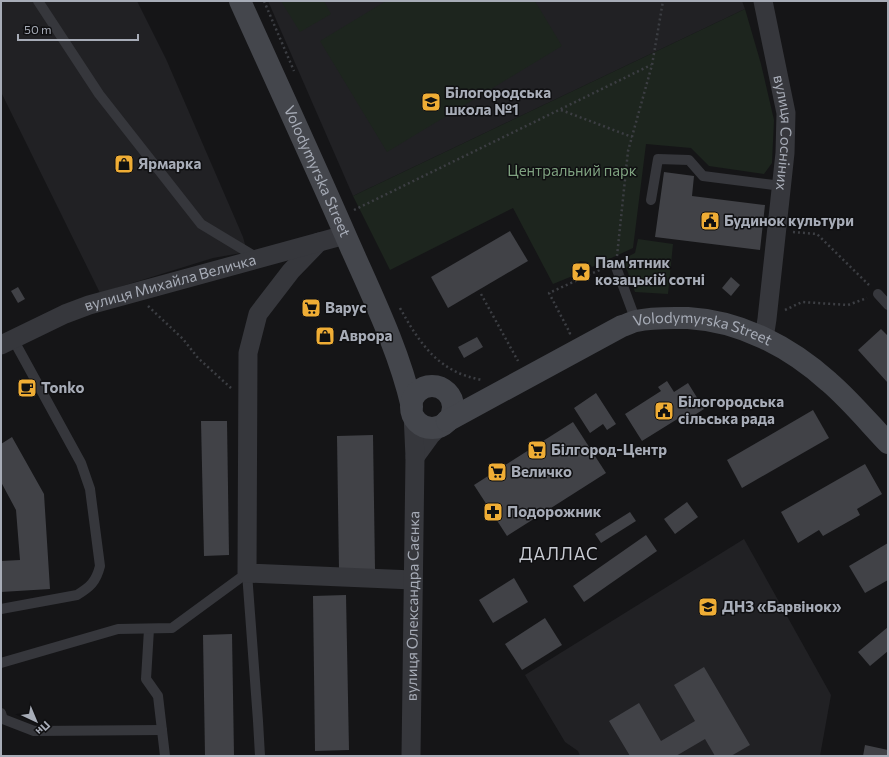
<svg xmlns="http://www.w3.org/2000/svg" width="889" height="757" font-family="Commissioner,sans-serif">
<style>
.built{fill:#212124}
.green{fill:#1d251e}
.building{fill:#414247}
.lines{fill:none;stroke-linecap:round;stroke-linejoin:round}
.path{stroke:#3c3e43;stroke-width:2.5;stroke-dasharray:2 3;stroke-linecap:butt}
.lane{stroke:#36373c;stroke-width:10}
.street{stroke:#36373c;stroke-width:19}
.secondary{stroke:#44464c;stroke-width:22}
.labels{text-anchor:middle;stroke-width:3;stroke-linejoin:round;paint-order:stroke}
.poi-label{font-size:15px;font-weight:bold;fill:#a7acb7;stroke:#101012;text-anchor:start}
.street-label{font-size:15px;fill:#a7acb7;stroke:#101012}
.park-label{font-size:15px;fill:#7fa280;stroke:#101012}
.quarter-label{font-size:17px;letter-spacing:1px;fill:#c8cbd3;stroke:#101012}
</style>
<rect width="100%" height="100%" fill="#151517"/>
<g class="built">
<polygon points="1,1 137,1 166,59 243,237 247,252 213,258 100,293 1,92"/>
<polygon points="268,1 742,1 745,9 353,196"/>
<polygon points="744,539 831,695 820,756 580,756 578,751 565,742 525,675"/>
</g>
<g class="green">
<polygon points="281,1 324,1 331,14 300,32"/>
<polygon points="386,1 535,1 562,46 387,152 320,41"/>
<polygon points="745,9 761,64 774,120 772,163 764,174 709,166 691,148 646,144 633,248 592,267 588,262 580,261 575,266 575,275 553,284 513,208 390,270 353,196"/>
<polygon points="638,239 673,244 668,294 635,292 623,259 635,253"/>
</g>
<g class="building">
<polygon points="664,172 694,176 692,196 765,205 760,250 655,237"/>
<polygon points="510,231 528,261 448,308 431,277"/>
<polygon points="731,277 740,285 731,296 722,288"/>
<polygon points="18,287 25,299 18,303 11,291"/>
<polygon points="881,329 888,336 888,383 858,350"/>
<polygon points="477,337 483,347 464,358 458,347"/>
<polygon points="667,381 674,392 688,383 704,409 682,423 679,418 642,441 625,414 661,391 658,387"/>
<polygon points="596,393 616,424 607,430 603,424 590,433 574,408"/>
<polygon points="813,410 829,438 742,488 727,460"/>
<polygon points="201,421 227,421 229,555 204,556"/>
<polygon points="573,422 606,473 507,536 474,485"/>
<polygon points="373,435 375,569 339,570 337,436"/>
<polygon points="12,437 44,494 50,589 1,592 1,561 20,560 16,510 1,482 1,444"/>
<polygon points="865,464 882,494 857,509 860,515 823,536 819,530 798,543 781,512"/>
<polygon points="687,502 698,517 675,534 664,519"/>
<polygon points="630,512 636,521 601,543 595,534"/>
<polygon points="646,535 657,551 584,602 573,586"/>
<polygon points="888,543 888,580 865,593 849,566"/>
<polygon points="514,578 528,602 493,623 479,600"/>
<polygon points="346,595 349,750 315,751 313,596"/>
<polygon points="545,618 562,645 522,670 505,644"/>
<polygon points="888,627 888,651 870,666 858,652"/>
<polygon points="232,634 234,756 205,756 203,635"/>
<polygon points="704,667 750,745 731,756 715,756 705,739 676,756 630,756 609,721 639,703 661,741 695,721 674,685"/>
<polygon points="865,745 888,750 888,756 863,756"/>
</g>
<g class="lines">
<g class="path">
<polyline points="264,1 294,71"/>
<polyline points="561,110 632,137"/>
<polyline points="354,210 651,65"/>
<polyline points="793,232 817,234 869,285"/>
<polyline points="617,256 628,151 652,65 663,1"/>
<polyline points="481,294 518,361"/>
<polyline points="148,306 183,339 198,358 231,388"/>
<path d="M 400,308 C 420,344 439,373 483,380"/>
<polyline points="785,310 802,302 848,305 867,298"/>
<polyline points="569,334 570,333 549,293 604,268"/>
</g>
<g class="lane">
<polyline points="38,1 99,94 201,224 259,259"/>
<polyline points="651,200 658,159 689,160 703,176 782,186"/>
<polyline points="616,267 636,321"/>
<polyline points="878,294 888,305"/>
<polyline points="247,573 258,721 260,756"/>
<path d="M 1,609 L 77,595 C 90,587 96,582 100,566 L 90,489 L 81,463 L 13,339"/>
<polyline points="149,629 146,679 158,696 165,756"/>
<polyline points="1,663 118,629 172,628 247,573"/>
<polyline points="1,713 3,719 34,731 162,730"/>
</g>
<g class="street">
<path id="s1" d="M 763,1 L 786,113 L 785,153 L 767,319 L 764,338"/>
<polyline points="319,242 291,271 258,314 248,353 247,573 413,580"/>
<path id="s2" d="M 1,345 L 65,314 L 89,305 L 345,235"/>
<polyline points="415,457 431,435 441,425"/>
<path id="s3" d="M 411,756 L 415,457 L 413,413"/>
</g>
<g class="secondary">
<path id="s4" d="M 240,1 C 277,83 315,165 351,248 C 374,300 399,351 412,407"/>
<circle cx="432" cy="407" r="21"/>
<path id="s5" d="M 447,421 L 622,326 C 627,325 631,322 636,321 C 653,317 671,318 688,318 C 741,321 790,347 829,382 C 850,400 869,423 888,443"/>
</g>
</g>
<defs>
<symbol id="school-square" viewBox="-11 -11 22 22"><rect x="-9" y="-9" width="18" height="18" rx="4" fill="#efad35" stroke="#101012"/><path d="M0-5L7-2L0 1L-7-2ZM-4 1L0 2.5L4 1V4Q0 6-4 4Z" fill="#111"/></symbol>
<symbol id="shop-square" viewBox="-11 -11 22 22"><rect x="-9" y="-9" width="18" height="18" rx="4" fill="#efad35" stroke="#101012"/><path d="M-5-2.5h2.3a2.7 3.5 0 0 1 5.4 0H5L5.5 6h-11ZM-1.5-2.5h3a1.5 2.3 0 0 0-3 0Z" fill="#111"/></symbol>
<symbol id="civic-square" viewBox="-11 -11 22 22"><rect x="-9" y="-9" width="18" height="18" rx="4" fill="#efad35" stroke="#101012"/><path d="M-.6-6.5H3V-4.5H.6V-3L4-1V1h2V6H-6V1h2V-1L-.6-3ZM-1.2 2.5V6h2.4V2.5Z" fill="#111"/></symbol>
<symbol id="sight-square" viewBox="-11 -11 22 22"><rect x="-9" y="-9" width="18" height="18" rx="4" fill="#efad35" stroke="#101012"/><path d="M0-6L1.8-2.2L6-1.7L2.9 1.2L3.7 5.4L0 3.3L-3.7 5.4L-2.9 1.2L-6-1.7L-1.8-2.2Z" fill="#111"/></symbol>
<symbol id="supermarket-square" viewBox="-11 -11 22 22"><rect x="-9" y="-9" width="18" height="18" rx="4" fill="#efad35" stroke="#101012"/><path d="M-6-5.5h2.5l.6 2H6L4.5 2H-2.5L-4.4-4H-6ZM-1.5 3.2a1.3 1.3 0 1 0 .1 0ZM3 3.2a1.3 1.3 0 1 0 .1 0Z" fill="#111"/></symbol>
<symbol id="cafe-square" viewBox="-11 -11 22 22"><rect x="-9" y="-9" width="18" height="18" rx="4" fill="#efad35" stroke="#101012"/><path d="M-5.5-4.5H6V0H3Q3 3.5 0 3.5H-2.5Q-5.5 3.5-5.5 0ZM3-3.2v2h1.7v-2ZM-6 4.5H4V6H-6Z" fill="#111"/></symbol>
<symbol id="pharmacy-square" viewBox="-11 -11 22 22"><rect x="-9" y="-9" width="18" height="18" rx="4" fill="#efad35" stroke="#101012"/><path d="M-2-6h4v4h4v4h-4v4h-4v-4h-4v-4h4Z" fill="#111"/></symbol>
</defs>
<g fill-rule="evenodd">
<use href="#school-square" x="420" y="91" width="22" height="22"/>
<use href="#shop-square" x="113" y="153" width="22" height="22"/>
<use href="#civic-square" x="699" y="210" width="22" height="22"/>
<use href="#sight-square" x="570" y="261" width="22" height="22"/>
<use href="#supermarket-square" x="300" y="297" width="22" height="22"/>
<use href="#shop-square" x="314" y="325" width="22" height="22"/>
<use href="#cafe-square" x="16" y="377" width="22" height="22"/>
<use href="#civic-square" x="653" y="400" width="22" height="22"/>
<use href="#supermarket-square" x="526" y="439" width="22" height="22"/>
<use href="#supermarket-square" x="486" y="461" width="22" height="22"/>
<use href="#pharmacy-square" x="482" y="501" width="22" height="22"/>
<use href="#school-square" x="697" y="596" width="22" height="22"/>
</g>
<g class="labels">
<g class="poi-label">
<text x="445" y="98">Білогородська<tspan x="445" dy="17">школа №1</tspan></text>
<text x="138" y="169">Ярмарка</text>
<text x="724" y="226">Будинок культури</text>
<text x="595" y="268">Пам'ятник<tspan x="595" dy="17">козацькій сотні</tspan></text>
<text x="325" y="313">Варус</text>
<text x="339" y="341">Аврора</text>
<text x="41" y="393">Tonko</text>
<text x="678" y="407">Білогородська<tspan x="678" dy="17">сільська рада</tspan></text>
<text x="551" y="455">Білгород-Центр</text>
<text x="511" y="477">Величко</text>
<text x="507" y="517">Подорожник</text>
<text x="722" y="612">ДНЗ «Барвінок»</text>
</g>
<g class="street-label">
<text dy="5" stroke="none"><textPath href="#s1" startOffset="134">вулиця Сосніних</textPath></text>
<text dy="5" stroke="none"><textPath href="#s4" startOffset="187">Volodymyrska Street</textPath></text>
<text dy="5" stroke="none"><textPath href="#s2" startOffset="181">вулиця Михайла Величка</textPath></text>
<text dy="5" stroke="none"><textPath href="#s5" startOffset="282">Volodymyrska Street</textPath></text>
<text dy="5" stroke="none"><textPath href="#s3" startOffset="150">вулиця Олександра Саєнка</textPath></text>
</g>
<g class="park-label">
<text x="572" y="176">Центральний парк</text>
</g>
<g class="quarter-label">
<text x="559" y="560">ДАЛЛАС</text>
</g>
</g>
<rect width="889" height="757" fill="none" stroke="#a7acb7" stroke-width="4"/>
<g transform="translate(36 721) rotate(136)" stroke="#101012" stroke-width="3" paint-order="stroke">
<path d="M0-3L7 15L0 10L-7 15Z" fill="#a7acb7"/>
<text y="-6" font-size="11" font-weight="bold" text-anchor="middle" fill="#a7acb7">Пн</text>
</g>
<path d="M18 34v6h120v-6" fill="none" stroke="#a7acb7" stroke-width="2"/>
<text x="24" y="34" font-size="12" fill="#a7acb7" stroke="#101012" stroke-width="3" paint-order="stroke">50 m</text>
</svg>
